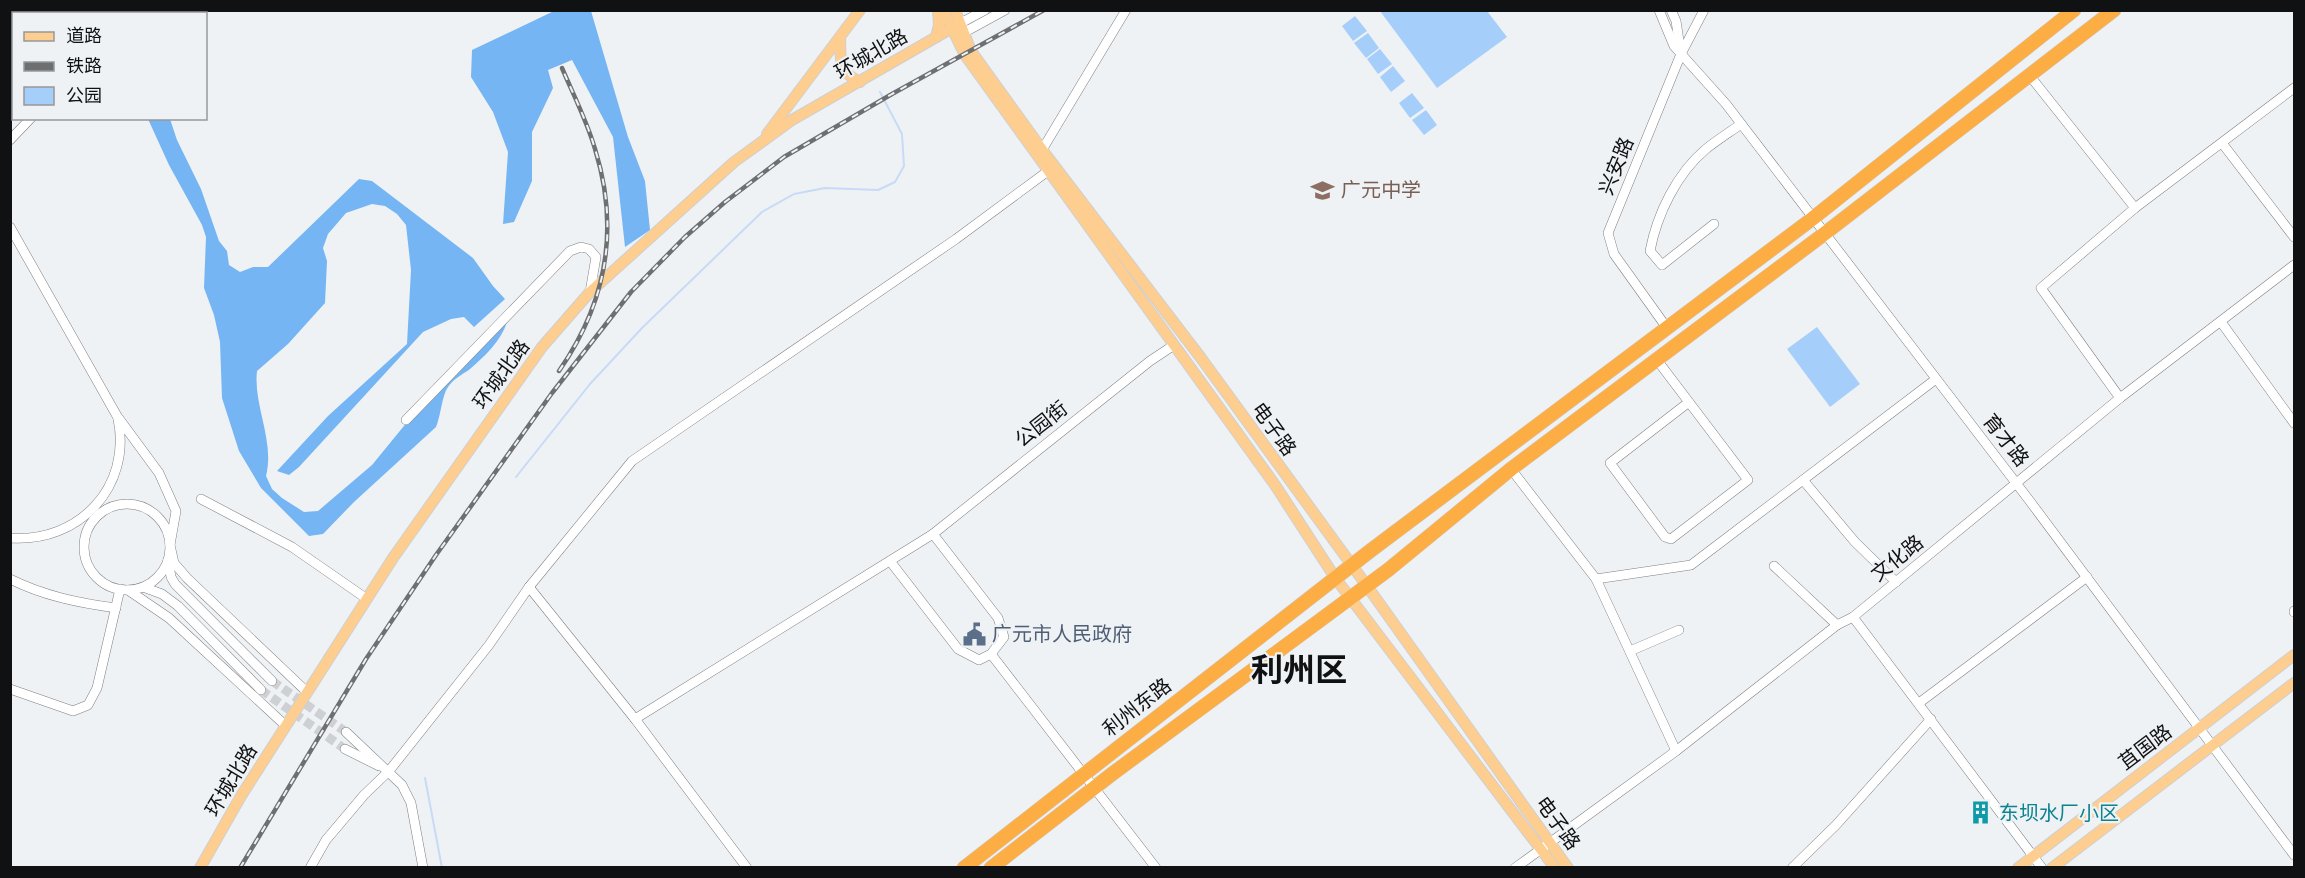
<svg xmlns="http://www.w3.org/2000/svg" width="2305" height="878" font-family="'DejaVu Sans','Noto Sans SC',sans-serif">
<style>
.green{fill:#a5cffa}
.forest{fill:#75b5f3}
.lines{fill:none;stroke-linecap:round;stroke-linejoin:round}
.stream{stroke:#c7daf6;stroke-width:2}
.minor-tunnel{stroke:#ced0d3;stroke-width:9;stroke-dasharray:9 4.5;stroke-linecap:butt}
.minor-casing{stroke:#7f8184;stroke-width:10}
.major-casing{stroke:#cfcfd0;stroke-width:12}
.highway-casing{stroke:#cfcfd0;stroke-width:15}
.minor{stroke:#fff;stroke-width:9}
.major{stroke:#fdce8f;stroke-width:10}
.highway{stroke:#fcae45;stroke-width:14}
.rail-casing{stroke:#6e6f71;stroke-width:4.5}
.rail{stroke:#eff2f5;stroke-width:2;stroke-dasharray:7;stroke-linecap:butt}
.labels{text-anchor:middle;stroke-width:4.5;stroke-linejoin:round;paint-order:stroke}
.street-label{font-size:20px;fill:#101112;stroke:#eff2f5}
.education-label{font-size:20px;fill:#785e54;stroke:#eff2f5;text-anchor:start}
.service-label{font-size:20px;fill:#4e5e75;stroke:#eff2f5;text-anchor:start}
.culture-label{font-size:20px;fill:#0d838f;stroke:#eff2f5;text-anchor:start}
.town-label{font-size:32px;font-weight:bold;fill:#101112;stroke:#eff2f5}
</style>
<rect width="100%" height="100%" fill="#eff2f5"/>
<g class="green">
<polygon points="1380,11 1487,11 1507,37 1437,88"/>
<polygon points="1355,16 1367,31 1353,41 1342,26"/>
<polygon points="1368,33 1379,48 1366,58 1354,43"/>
<polygon points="1380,49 1392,64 1378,74 1367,59"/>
<polygon points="1393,66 1405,81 1391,92 1380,77"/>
<polygon points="1412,93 1424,108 1410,118 1399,103"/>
<polygon points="1426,110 1437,125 1424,135 1412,120"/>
<polygon points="1817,327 1860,384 1830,407 1787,349"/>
</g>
<g class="forest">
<polygon points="554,11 591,11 628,137 645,181 650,230 625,247 613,137 572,60 548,70 553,88 532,132 532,181 514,222 503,224 508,152 493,112 471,77 472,50"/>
<path d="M 148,119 L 170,119 L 177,140 L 201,189 L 219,241 L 227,251 L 229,265 L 240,272 L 253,267 L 268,267 L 359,179 L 372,181 L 473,258 L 493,286 L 505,299 L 474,327 L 464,317 L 451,319 L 423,332 L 299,467 L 289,475 L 277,471 L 328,416 L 407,344 L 411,270 L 406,225 L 397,214 L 385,206 L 372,204 L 346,213 L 328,234 L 323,248 L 327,261 L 325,303 L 288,344 L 257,371 C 253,405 275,441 266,476 L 272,489 L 282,498 L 304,512 L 318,511 L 372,465 L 408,421 L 502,324 L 507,322 C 501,341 485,356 470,369 C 462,375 454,378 448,387 C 442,395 441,415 436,427 L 354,502 L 323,534 L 309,536 L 261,488 L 239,451 L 222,398 L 220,342 L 214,315 L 204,288 L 206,237 L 202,225 L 169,165 Z"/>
</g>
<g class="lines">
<g class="stream">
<polyline points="516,477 590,384 642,328 762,212 794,194 825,188 878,190 895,182 904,166 902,134 880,92"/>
<polyline points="425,778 442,868"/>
</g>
<g class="minor-tunnel">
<polyline points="272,681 346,732"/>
<polyline points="261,690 345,749"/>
</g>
<defs>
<g id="minor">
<polyline points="1659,10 1674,46 1726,104 2029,500 2294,855"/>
<polyline points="1671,10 1676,21 1681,54"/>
<polyline points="107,14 109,10"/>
<polyline points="959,24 985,10"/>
<polyline points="963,33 1005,10"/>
<polyline points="2030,76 2135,208"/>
<polyline points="10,140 31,118"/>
<polyline points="2222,143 2294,237"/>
<polyline points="1042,150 1126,10"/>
<path d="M 1714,224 L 1662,265 L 1650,251 C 1657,214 1677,173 1706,149 C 1717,140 1730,132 1741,124"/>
<polyline points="10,227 117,416 159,473 176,511 170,545 174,563 187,578 307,692"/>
<polyline points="2221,322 2294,423"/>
<polyline points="1667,328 1614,254 1608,233 1681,54 1704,10"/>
<polyline points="1657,360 1748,480 1671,539 1665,537 1610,463 1689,402"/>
<polyline points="2120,398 2041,288 2135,208 2294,88"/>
<polyline points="406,420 570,251 581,247 589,249 596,257 590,292"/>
<polyline points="1511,469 1596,579 1676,751"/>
<polyline points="1803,480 1855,542 1896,582"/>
<polyline points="201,499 292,547 367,599"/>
<circle cx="127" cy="547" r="43"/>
<polyline points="933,534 1150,361 1174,345"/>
<path d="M 10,538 C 79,543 132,487 118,419"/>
<polyline points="168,560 171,577 175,584 272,681"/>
<polyline points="1774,566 1837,625"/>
<path d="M 10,579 C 44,596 79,603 116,608"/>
<polyline points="1596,579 1691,565 1936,379"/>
<polyline points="143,587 162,594 178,606 261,690"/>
<polyline points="529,587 635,719 747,868"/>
<polyline points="128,590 169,618 286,726"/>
<polyline points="2294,612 2294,611"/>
<polyline points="1853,617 2042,868"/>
<polyline points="1630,651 1679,630"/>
<polyline points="991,654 1156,868"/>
<polyline points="10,689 73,711 88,705 97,688 120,589"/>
<polyline points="1919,703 2087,577"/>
<polyline points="635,719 933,534 998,618 1004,637 991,654 979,660 958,649 890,561"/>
<polyline points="346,732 402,785 411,803 423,868"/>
<polyline points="345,749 379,766"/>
<polyline points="310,868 326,840 364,795 389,771 489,645 529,587 632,461 956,239 1048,171"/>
<polyline points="1515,868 1676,751 1837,625 1853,617 2120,398 2294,265"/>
<polyline points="1792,868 1836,825 1931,719"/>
</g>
<g id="major">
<polyline points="943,10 965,55 1275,485 1336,579 1555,868"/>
<polyline points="955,10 971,51 1046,155 1201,358 1367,586 1568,868"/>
<path d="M 840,37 C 841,59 837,71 860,82"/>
<polyline points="936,37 939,25 938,10"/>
<polyline points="767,134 860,10"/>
<polyline points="200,868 241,796 393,558 542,347 590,292 734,162 792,120 959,24"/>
<polyline points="2018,868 2294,655"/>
<polyline points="2052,868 2294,683"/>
</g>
<g id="highway">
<polyline points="964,868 1370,551 1812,219 2074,10"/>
<polyline points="991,868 1112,774 1388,570 1511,469 1824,234 2114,10"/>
</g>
</defs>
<use href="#minor" class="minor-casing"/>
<use href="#major" class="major-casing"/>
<use href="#highway" class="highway-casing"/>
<use href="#minor" class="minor"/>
<use href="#major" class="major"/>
<use href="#highway" class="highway"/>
<defs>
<g id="rail">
<path d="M 559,371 C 607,302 620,229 595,149 C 587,121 573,94 562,68"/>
<polyline points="240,868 366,659 436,555 552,393 631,292 685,237 725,202 784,157 892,94 1044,10"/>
</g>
</defs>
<use href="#rail" class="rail-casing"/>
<use href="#rail" class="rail"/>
</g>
<defs>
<symbol id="school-bare" viewBox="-9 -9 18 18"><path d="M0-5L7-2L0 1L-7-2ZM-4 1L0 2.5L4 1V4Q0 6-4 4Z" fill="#8d6e63" stroke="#eff2f5" stroke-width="2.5" paint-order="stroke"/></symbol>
<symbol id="civic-bare" viewBox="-9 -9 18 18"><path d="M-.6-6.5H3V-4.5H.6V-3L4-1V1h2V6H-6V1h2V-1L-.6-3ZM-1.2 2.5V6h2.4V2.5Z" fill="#5c6f8a" stroke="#eff2f5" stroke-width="2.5" paint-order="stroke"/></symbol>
<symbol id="building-bare" viewBox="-9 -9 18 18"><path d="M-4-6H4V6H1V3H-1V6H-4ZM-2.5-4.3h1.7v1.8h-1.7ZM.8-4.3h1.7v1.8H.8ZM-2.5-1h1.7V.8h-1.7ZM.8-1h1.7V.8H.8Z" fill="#0f9aa8" stroke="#eff2f5" stroke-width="2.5" paint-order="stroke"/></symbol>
</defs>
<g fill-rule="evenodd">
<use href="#school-bare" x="1306" y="174" width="33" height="33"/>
<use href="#civic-bare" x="958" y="618" width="33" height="33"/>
<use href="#building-bare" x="1964" y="796" width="33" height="33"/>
</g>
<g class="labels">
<g class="street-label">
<text transform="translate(871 54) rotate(-30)" y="7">环城北路</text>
<text transform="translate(1616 166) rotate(-68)" y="7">兴安路</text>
<text transform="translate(501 374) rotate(-54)" y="7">环城北路</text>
<text transform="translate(1041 424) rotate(-38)" y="7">公园街</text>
<text transform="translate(1274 429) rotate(54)" y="7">电子路</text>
<text transform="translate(2006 440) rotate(52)" y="7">育才路</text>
<text transform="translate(1897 558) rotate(-39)" y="7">文化路</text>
<text transform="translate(1137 707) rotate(-38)" y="7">利州东路</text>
<text transform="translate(2145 747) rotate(-37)" y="7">苴国路</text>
<text transform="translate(231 780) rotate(-59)" y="7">环城北路</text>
<text transform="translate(1558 823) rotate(54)" y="7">电子路</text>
</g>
<g class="education-label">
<text x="1341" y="197">广元中学</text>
</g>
<g class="service-label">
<text x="992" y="641">广元市人民政府</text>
</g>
<g class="culture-label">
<text x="1999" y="820">东坝水厂小区</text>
</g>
<g class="town-label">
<text x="1299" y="681">利州区</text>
</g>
</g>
<rect width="2305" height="878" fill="none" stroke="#101112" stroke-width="24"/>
<rect x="12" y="12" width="195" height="108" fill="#eff2f5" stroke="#96989a" stroke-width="1.5"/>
<rect x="24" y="32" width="30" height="9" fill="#fdce8f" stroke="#96989a" stroke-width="1.5"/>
<text x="66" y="42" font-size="18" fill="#101112">道路</text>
<rect x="24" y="62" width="30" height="9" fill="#6e6f71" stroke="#96989a" stroke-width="1.5"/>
<text x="66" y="72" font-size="18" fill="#101112">铁路</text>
<rect x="24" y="87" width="30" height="18" fill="#a5cffa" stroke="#96989a" stroke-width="1.5"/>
<text x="66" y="102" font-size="18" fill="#101112">公园</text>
</svg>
